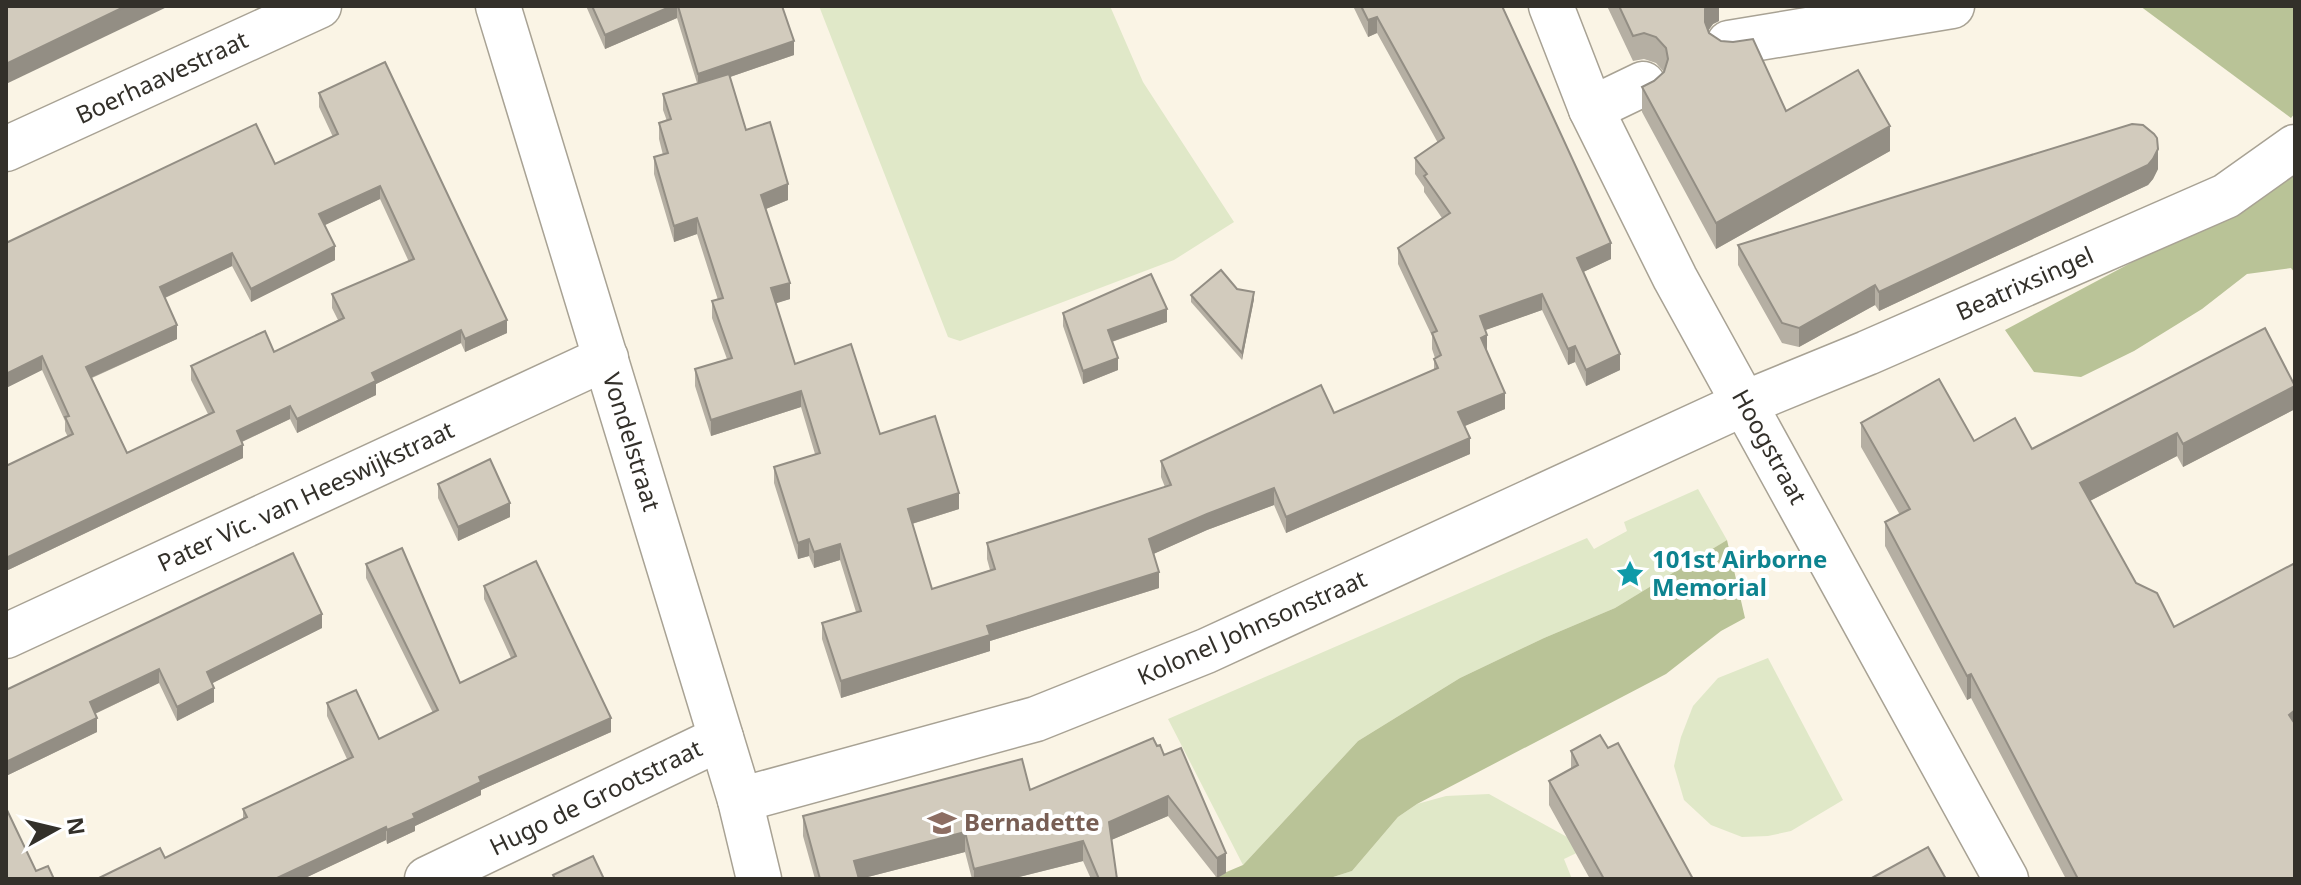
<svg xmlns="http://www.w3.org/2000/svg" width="2301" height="885" font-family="'Noto Sans',sans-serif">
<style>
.green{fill:#e0e8c8}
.forest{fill:#b9c397}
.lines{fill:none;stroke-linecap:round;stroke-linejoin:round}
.street-casing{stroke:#a8a294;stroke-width:47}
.street{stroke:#fff;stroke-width:44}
.wall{fill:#b5afa3;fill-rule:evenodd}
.shaded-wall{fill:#938e84}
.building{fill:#d2cbbd;stroke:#938e84;stroke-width:2;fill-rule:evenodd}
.labels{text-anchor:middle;stroke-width:8;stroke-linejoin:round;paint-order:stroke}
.street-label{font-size:24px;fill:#33302a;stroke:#fff}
.culture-label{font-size:24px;font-weight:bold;fill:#0d838f;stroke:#fff;text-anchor:start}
.education-label{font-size:24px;font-weight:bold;fill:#785e54;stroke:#fff;text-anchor:start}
</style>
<rect width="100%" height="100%" fill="#faf4e5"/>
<g class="green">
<polygon points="819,6 1110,6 1143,82 1234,222 1174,260 960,341 948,337"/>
<polygon points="1698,489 1727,540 1615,608 1544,638 1460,678 1358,741 1243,865 1168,719 1587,538 1594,549 1627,531 1624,522"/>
<polygon points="1768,658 1843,800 1791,831 1768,836 1742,837 1711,825 1684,800 1674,766 1681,737 1693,706 1718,678"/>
<polygon points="1489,794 1587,848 1564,859 1572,879 1327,879 1352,871 1398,817 1417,804 1446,796"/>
</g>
<g class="forest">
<polygon points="2140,6 2295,6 2295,113 2291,118"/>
<polygon points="2295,164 2295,273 2291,268 2247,274 2202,309 2134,351 2081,377 2034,372 2005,330 2232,209"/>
<polygon points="1727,540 1745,618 1721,631 1666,674 1417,804 1398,817 1352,871 1327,879 1210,879 1243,865 1358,741 1460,678 1544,638 1615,608"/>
</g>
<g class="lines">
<defs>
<g id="street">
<polyline points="498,6 740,800 759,879"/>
<polyline points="1551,6 1591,109 1675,278 2006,879"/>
<polyline points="1729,43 1952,6"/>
<polyline points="1591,109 1643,84"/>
<polyline points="6,149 319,6"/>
<polyline points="6,636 606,358"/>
<polyline points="740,800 1036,719 1206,651 1745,403 1867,353 2226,196 2295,147"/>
<polyline points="427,879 721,738"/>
</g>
</defs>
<use href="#street" class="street-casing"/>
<use href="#street" class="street"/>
</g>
<g class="wall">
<polygon points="586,6 782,6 794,55 730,77 746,130 788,200 766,209 790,299 775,303 795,364 880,434 959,509 912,524 932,589 990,570 987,559 987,543 1165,487 1161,477 1161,461 1334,413 1434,370 1434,359 1435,358 1432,349 1432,336 1398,264 1398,248 1442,218 1424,192 1424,187 1415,174 1415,158 1438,143 1377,33 1368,37 1353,6 1502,6 1611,259 1583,272 1620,370 1586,386 1575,362 1568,365 1542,310 1485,330 1487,351 1505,409 1464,426 1470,454 1286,533 1274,505 1207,530 1153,554 1159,588 990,641 990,651 841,698 822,639 822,623 856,612 840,560 814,568 809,556 798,559 774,483 774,467 815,454 801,407 711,436 695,386 695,369 727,359 712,318 712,301 718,300 697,234 674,242 654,174 654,157 663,155 659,139 659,123 667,121 663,110 663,94 697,83 677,18 605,49"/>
<polygon points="1607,6 1719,6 1719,21 1713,24 1708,31 1709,33 1786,111 1890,151 1716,249 1642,112 1642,87 1654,81 1664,72 1656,63 1644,59 1633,61"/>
<path d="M 319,93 L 507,333 L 465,352 L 461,343 L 376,384 L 376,395 L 297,433 L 290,419 L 242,442 L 243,458 L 6,571 L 6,466 L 68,437 L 65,431 L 65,421 L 42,370 L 6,388 L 275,164 L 333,137 L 319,107 ZM 380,199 L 409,262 L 332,294 L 332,308 L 338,320 L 274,352 L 191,366 L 191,380 L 208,414 L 127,453 L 92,378 L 177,339 L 165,298 L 232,266 L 251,302 L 335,260 L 324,225 Z"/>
<polygon points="2158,169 2153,179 2148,185 1879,311 1875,305 1799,347 1782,343 1738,265 1738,245"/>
<polygon points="1237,289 1254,299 1242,360 1191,302 1191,295"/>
<polygon points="1063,313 1167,322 1112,342 1118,370 1083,384 1063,326"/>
<polygon points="2295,409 2183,467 2177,456 2090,501 2295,879 2066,879 1971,698 1967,700 1885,546 1885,522 1900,515 1861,447 1861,423 2032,449"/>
<polygon points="438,484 510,517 458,541 438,498"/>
<polygon points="366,564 460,683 511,658 484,599 484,586 611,732 481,790 481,795 415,826 415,831 387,844 386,840 303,879 97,879 165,858 243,819 243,809 347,759 327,716 327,703 379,739 433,713 366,578"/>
<polygon points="322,628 212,683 214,702 177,721 159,683 95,714 97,732 6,776 6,690"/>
<polygon points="1608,748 1693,879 1590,879 1549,805 1549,781 1571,769 1571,751"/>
<polygon points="1164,755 1226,873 1217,878 1168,816 1111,840 1117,879 1091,879 1083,861 1011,879 972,879 965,852 860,879 815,879 803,836 803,816 1030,790"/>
</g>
<g class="shaded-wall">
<polygon points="126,6 169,6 6,84 6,64"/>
<polygon points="672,6 677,6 677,18 605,49 605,35"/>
<polygon points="1708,6 1719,6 1719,21 1713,24 1705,35 1705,48 1705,9"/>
<polygon points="1377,17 1377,33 1368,37 1368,20"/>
<polygon points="794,41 794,55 698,88 698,74"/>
<polygon points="1890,126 1890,151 1716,249 1716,223"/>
<polygon points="2158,149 2158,169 2153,179 2148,185 1879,311 1879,292"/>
<polygon points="788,184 788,200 761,211 761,195"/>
<polygon points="380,186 380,199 319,228 319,214"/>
<polygon points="697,218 697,234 674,242 674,226"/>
<polygon points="1611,243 1611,259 1577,275 1577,258"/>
<polygon points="335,246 335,260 251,302 251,289"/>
<polygon points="232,253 232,266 160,300 160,287"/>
<polygon points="790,283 790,299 771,305 771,288"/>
<polygon points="1875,285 1875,305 1799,347 1799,328"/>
<polygon points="1254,292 1254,299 1242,360 1242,353"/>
<polygon points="1542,294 1542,310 1480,332 1480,316"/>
<polygon points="1167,309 1167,322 1108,343 1108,330"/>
<polygon points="507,320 507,333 465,352 465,339"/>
<polygon points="177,325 177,339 86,380 86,367"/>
<polygon points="461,330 461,343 376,384 376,395 297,433 297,419 372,373"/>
<polygon points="1487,335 1487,351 1481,338"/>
<polygon points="1575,346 1575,362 1568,365 1568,349"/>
<polygon points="1620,354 1620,370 1586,386 1586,370"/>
<polygon points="42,356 42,370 6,388 6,374"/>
<polygon points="1118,358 1118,370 1083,384 1083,371"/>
<polygon points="2295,386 2295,409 2183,467 2183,444"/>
<polygon points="801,391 801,407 711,436 711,420"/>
<polygon points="1505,393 1505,409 1458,429 1458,412"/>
<polygon points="290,406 290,419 237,444 237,431"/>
<polygon points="2177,433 2177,456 2080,506 2080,483"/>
<polygon points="1470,438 1470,454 1286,533 1286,517"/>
<polygon points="243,445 243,458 6,571 6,558"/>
<polygon points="1274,488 1274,505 1207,530 1149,556 1149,539 1207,514"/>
<polygon points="959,493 959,509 908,525 908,509"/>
<polygon points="510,503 510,517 458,541 458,527"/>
<polygon points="809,539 809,556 798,559 798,543"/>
<polygon points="840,544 840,560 814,568 814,552"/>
<polygon points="1159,572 1159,588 990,641 990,651 841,698 841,681 987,626"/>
<polygon points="322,614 322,628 207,686 207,672"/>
<polygon points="159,669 159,683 90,716 90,702"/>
<polygon points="1971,674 1971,698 1967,700 1967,676"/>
<polygon points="214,688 214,702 177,721 177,707"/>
<polygon points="2295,710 2295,734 2289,715"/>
<polygon points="97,718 97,732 6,776 6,762"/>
<polygon points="611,718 611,732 481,790 481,795 415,826 415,831 387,844 387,830 413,814 479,777"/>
<polygon points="1168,796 1168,816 1109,841 1109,822"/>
<polygon points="386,827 386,840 303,879 275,879"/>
<polygon points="965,832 965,852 860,879 854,879 854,861"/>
<polygon points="1083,841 1083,861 1011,879 974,879 974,869"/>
<polygon points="1226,853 1226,873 1217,878 1217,858"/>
</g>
<g class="building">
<polygon points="6,6 126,6 6,64"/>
<polygon points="592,6 672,6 605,35"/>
<polygon points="678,6 782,6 794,41 698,74"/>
<polygon points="1361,6 1502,6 1611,243 1577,258 1620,354 1586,370 1575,346 1568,349 1542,294 1480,316 1487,335 1481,338 1505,393 1458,412 1470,438 1286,517 1274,488 1207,514 1149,539 1159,572 987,626 990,635 841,681 822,623 861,611 840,544 814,552 809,539 798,543 774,467 820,453 801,391 711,420 695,369 732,358 712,301 723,298 697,218 674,226 654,157 668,153 659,123 671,119 663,94 729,74 746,130 770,122 788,184 761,195 790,283 771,288 795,364 851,344 880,434 935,416 959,493 908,509 932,589 995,569 987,543 1171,485 1161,461 1321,385 1334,413 1438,368 1434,359 1441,355 1432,333 1437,331 1398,248 1450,213 1424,176 1427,174 1415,158 1444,138 1377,17 1368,20"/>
<polygon points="1619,6 1708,6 1705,9 1705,22 1709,33 1721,41 1733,42 1753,39 1786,111 1858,70 1890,126 1716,223 1642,87 1654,81 1664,72 1668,59 1666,48 1656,37 1644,33 1633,36"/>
<path d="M 385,62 L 507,320 L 465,339 L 461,330 L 372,373 L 376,381 L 297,419 L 290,406 L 237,431 L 243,445 L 6,558 L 6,466 L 73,434 L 65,417 L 69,416 L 42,356 L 6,374 L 6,243 L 256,124 L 275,164 L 338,134 L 319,93 ZM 380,186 L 414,259 L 332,294 L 344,318 L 274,352 L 265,331 L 191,366 L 214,412 L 127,453 L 86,367 L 177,325 L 160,287 L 232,253 L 251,289 L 335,246 L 319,214 Z"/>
<polygon points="2132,124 2143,125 2154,134 2157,138 2158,149 2153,159 2148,165 1879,292 1875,285 1799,328 1782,323 1738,245"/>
<polygon points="1221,270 1237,289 1254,292 1242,353 1191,295"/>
<polygon points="1151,274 1167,309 1108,330 1118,358 1083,371 1063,313"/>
<polygon points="2265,328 2295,386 2183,444 2177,433 2080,483 2136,583 2157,593 2174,627 2295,563 2295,710 2289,715 2295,724 2295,879 2078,879 1971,674 1967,676 1885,522 1910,509 1861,423 1939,379 1974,441 2015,418 2032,449"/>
<polygon points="490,459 510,503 458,527 438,484"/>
<polygon points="402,548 460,683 516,656 484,586 536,561 611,718 479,777 481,782 413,814 415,818 387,830 386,827 275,879 97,879 160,848 165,858 247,817 243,809 353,757 327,703 356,690 379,739 438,710 366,564"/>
<polygon points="293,553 322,614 207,672 214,688 177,707 159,669 90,702 97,718 6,762 6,690"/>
<polygon points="1600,735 1608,748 1618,743 1693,879 1604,879 1549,781 1578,765 1571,751"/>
<polygon points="1153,738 1157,746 1160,745 1164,755 1181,748 1226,853 1217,858 1168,796 1109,822 1117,879 1099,879 1083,841 974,869 965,832 854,861 859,879 820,879 803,816 1022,759 1030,790"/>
<polygon points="6,808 36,871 48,866 54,879 6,879"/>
<polygon points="1928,847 1946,879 1870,879"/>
<polygon points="593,856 604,879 555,879 553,875"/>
</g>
<defs>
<symbol id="sight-bare" viewBox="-9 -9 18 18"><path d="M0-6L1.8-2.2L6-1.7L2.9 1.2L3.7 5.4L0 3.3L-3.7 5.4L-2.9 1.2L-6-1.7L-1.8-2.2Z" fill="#0f9aa8" stroke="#fff" stroke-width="2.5" paint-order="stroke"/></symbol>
<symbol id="school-bare" viewBox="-9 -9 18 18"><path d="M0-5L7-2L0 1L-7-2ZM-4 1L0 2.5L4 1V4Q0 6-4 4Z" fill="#8d6e63" stroke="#fff" stroke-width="2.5" paint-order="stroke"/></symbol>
</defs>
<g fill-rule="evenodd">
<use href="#sight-bare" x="1610" y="554" width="40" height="40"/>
<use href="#school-bare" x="922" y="803" width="40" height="40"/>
</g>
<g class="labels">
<g class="street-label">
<text transform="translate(162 78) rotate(-25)" y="8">Boerhaavestraat</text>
<text transform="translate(2025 284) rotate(-24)" y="8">Beatrixsingel</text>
<text transform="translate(631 442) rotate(73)" y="8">Vondelstraat</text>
<text transform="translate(1769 447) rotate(61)" y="8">Hoogstraat</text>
<text transform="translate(306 497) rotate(-25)" y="8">Pater Vic. van Heeswijkstraat</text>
<text transform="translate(1252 628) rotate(-24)" y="8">Kolonel Johnsonstraat</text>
<text transform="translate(596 798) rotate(-26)" y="8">Hugo de Grootstraat</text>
</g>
<g class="culture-label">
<text x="1652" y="568">101st Airborne<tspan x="1652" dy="28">Memorial</tspan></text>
</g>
<g class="education-label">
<text x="964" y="831">Bernadette</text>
</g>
</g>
<rect width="2301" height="885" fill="none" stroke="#33302a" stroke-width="16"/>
<g transform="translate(56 829) rotate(82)" stroke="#ffffff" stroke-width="6" paint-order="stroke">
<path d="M0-6L14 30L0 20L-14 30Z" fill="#33302a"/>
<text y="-12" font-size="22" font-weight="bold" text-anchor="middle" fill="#33302a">N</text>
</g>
</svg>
